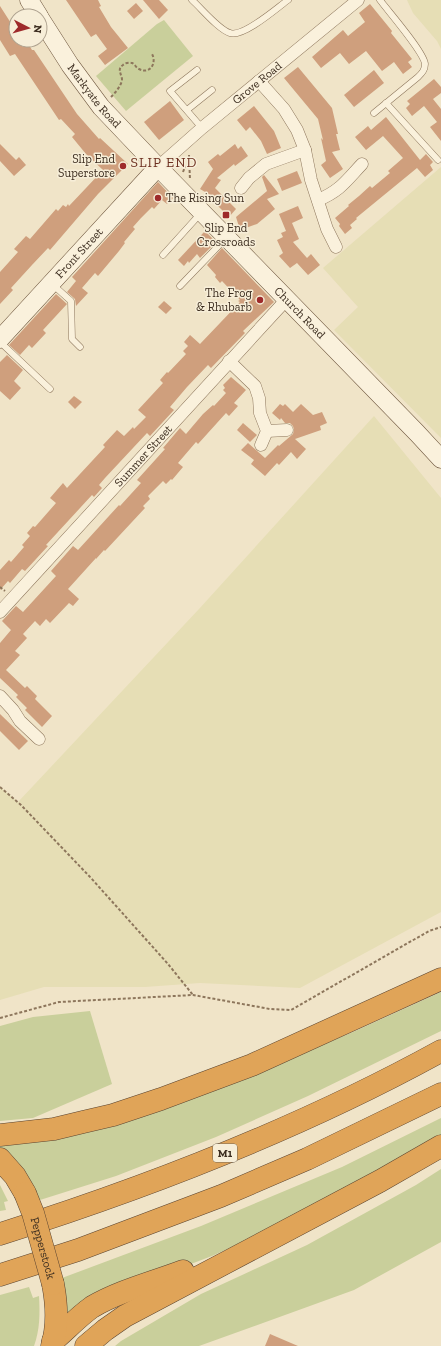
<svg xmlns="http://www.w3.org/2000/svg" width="441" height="1346" font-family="'Zilla Slab',serif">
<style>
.farmland{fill:#e6deb5}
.green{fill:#c9cf9b}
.building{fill:#cf9f7d}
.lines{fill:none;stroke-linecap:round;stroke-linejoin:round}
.lane-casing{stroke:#8d765c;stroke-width:7}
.street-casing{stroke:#8d765c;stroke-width:13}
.secondary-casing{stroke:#6f573f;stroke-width:19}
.highway-casing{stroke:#5b4430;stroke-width:23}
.path{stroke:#8d765c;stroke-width:2;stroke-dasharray:3 2;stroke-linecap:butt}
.lane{stroke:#faf1dc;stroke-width:6}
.street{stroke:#faf1dc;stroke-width:12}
.secondary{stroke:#faf1dc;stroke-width:18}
.highway{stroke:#e0a458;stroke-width:22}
.highway-bridge-casing{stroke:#5b4430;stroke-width:23;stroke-linecap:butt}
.highway-bridge{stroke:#e0a458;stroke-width:22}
.poi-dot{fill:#9e2a2b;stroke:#f7eed8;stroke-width:1.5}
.labels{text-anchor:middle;stroke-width:3;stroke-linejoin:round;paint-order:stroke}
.shield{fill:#f7eed8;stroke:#756857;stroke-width:1}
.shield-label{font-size:11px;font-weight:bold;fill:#3d2e20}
.street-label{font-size:12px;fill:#3d2e20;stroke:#f7eed8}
.poi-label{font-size:12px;fill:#3d2e20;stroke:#f7eed8;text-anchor:end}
.quarter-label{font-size:14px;letter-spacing:1px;fill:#6b2e1e;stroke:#f7eed8}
</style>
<rect width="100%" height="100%" fill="#f0e4c8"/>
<g class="farmland">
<polygon points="407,0 441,0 441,49 437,41 413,13"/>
<polygon points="441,167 441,438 334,330 358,307 323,268"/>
<polygon points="374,416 441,498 441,912 300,988 200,983 145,987 44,987 0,1000 0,787 18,802 199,609"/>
</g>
<g class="green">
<polygon points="164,20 193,56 126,111 96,76 157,24"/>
<polygon points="441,992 441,1031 308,1096 216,1137 116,1176 40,1200 0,1151 0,1144 229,1084 353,1032"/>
<polygon points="90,1011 112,1084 33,1118 0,1121 0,1026 33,1017"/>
<polygon points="441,1118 441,1139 278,1226 212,1256 114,1293 63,1327 62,1278 201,1226 342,1167"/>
<polygon points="441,1169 441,1242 354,1290 199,1346 115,1346 121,1341 201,1294 307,1245 416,1185"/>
<polygon points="0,1185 8,1201 4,1202 6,1210 0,1211"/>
<path d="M 29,1287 L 33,1298 L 39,1296 C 40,1313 40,1330 34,1346 L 0,1346 L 0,1295 Z"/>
</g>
<g class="building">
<polygon points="66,0 98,0 101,6 99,7 111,27 128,48 105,65 98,56 107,49 96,34 91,37"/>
<polygon points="143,0 159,0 168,10 159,19"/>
<polygon points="136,3 143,11 134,19 127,11"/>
<polygon points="370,4 392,31 391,33 412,59 408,62 412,67 403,74 394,62 382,71 366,51 349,64 340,53 321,68 312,57 343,30 348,36 365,22 359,13"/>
<polygon points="0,6 16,31 16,40 26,40 32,50 34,50 77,114 99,139 100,138 128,164 98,194 50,250 48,248 32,265 11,288 13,290 0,304 0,272 18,252 14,249 26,236 30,239 56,209 58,211 63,205 66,207 68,204 69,206 103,170 86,154 72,137 75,134 61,119 59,120 15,54 10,56 0,40"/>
<polygon points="298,67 332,108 338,134 336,134 340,150 332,152 343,169 330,178 321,165 326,161 321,138 323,140 318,119 284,78"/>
<polygon points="374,70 384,83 354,107 344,95"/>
<polygon points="434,79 441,87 441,93 433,99 441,109 441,141 430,127 437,122 424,106 412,116 406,108 410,104 407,101"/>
<polygon points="170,101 184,120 159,140 144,122"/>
<polygon points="254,106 274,131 281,148 267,154 261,141 250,127 246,131 237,120"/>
<polygon points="386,117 420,160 426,154 433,162 430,165 433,170 425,177 417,168 356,218 357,219 350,225 352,228 345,234 339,226 340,224 335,218 349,206 348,205 359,196 370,186 372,188 390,173 388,171 403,158 383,136 366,150 355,137 368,126 371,130"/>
<polygon points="0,144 16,160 19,157 26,165 14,176 0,161"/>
<polygon points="235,144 238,149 241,146 248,156 235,166 234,164 217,178 221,180 215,188 236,209 229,217 214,202 217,199 200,189 213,169 208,162 218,154 220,156"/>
<polygon points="297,171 302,183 282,191 277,179"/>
<polygon points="264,175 279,194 267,199 275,209 257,224 240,230 236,217 267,191 262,177"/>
<polygon points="158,182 173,198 167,204 162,200 154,209 152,207 141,218 133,227 135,229 124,242 125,243 119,251 98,276 95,273 82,288 88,293 76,306 75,299 67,292 76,281 72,277"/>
<polygon points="298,206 303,218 292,223 299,239 293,242 307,258 311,254 320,265 308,275 297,263 290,268 279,256 283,253 277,240 283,237 281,233 286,231 279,214"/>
<polygon points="205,231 216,242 200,258 197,254 189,263 188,261 184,266 178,260"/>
<polygon points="222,248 274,302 243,331 245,333 211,368 208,365 187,387 170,407 174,410 150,436 147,433 105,478 99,485 102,488 94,497 92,495 46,545 48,546 25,571 22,569 10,583 8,581 0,590 0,570 9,560 11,562 24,547 22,545 30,536 27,533 33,526 35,527 56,503 50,498 63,483 67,488 105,447 103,445 117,430 124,436 133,427 134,429 146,417 138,410 163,383 160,380 167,372 168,373 186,354 183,351 188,346 184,342 190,335 200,344 240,302 238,301 240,300 222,281 220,283 215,277 216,275 207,265"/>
<polygon points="56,294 67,304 43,330 46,333 32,348 29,345 20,355 9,345"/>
<polygon points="164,301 172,308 166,314 158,307"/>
<polygon points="7,355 23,370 14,381 21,388 10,400 0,391 0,362"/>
<polygon points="231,377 246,390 234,403 238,406 229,416 226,413 198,444 196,442 178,463 183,467 172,480 171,479 166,484 163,481 148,496 150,499 143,506 145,508 105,551 104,550 96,559 96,558 68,589 79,599 73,606 69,603 50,623 46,619 40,626 35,621 23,634 27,638 15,651 20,655 6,670 25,688 27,686 37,696 35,699 52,716 42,727 25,710 27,708 16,697 18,695 0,678 0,643 11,630 2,621 16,606 23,612 56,576 51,571 73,546 78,550 119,505 120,506 141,483 137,480 165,449 163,448 180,428 186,434 203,414 213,405 214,406 226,393 223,390 225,388 223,385"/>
<polygon points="74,396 82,402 75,409 68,402"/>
<polygon points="280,404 283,406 285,404 293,412 301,404 313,415 322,412 327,423 320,426 321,430 295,439 306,449 297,459 291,452 279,465 277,463 265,476 251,464 254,460 241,450 248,443 265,458 278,445 279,446 293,434 294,430 293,426 290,423 285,423 281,418 280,420 272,413"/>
<polygon points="243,423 257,435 250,442 237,430"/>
<polygon points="0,714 28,741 19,750 0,731"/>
<polygon points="270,1334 298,1346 265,1346"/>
</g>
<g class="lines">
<defs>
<g id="lane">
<path d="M 192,0 C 201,8 219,30 230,33 C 243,38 277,8 288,0"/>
<polyline points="197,70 170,91 202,128"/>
<polyline points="386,103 438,160"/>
<polyline points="187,110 212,90"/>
<path d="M 374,113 L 418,77 C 422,73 425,70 425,64 C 424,52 388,11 380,0"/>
<polyline points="163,255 201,213"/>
<polyline points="52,284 71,301 72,339 80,347"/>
<polyline points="180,286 226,238"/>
<polyline points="0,342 50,389"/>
</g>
<g id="street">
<polyline points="259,81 284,109 297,130 305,150 311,180 327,229 336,247"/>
<path id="s1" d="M 158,167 L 202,128 L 358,0"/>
<polyline points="241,188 249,178 266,164 305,150"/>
<path d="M 318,200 C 340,191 346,181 362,164"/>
<polyline points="229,361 255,386 259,398 260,413 267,431 261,445"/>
<polyline points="267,431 287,430"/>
<path id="s2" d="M 0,612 L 287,299"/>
<polyline points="0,696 13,710 20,721 39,739"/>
</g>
<g id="secondary">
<polyline points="29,0 39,16"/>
<path id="s3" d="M 40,18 L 70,65 L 101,107 L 158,167 L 417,433 L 441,459"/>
<path id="s4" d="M 0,339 L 158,167"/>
</g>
<g id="highway">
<polyline points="0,1135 54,1129 83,1122 113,1115 161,1099 252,1065 441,979"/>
<polyline points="0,1159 15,1176 25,1193"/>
<path d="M 0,1234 C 152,1186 301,1128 441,1051"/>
<polyline points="0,1275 78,1250 221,1196 307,1159 441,1094"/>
<path d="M 53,1341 C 66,1330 78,1317 92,1307 C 119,1291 154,1282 183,1271"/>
<path d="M 52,1346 C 58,1326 57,1305 53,1284"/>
<polyline points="86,1346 105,1330 125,1316 380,1181 441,1146"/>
</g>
</defs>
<use href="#lane" class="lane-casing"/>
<use href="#street" class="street-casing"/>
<use href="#secondary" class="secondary-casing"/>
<use href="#highway" class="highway-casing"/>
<g class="path">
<path d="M 111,97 C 115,93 122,85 122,79 C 121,73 117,69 123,65 C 125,63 129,62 132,63 C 135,64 136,68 139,69 C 150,75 157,63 152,54"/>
<polyline points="189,155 190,180"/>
<polyline points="183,172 185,167 190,166"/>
<polyline points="0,587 5,591"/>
<polyline points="0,787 21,805 91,878 168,964 193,995"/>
<polyline points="0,1018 59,1002 193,995 270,1009 291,1010 429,931 441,927"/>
</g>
<use href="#lane" class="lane"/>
<use href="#street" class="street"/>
<use href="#secondary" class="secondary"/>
<use href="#highway" class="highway"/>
<defs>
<g id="highway-bridge">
<path id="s5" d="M 25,1193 L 33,1213 L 53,1284"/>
</g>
</defs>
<use href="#highway-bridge" class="highway-bridge-casing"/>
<use href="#highway-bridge" class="highway-bridge"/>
</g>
<g class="poi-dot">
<circle cx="123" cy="166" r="4"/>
<circle cx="158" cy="198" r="4"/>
<rect x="222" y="211" width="8" height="8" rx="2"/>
<circle cx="260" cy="300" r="4"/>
</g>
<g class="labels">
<rect class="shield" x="213" y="1144" width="24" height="18" rx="3"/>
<g class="shield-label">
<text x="225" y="1157">M1</text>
</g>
<g class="street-label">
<text dy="4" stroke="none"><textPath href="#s1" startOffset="130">Grove Road</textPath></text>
<text dy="4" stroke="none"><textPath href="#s3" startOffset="95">Markyate Road</textPath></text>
<text dy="4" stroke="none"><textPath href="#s4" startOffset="117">Front Street</textPath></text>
<text dy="4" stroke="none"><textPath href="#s3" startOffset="394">Church Road</textPath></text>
<text dy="4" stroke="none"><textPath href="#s2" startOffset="212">Summer Street</textPath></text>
<text dy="4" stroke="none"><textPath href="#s5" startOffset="58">Pepperstock</textPath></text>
</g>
<g class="poi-label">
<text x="115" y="163">Slip End<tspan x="115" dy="14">Superstore</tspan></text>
<text x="166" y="202" text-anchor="start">The Rising Sun</text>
<text x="226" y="232" text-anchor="middle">Slip End<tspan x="226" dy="14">Crossroads</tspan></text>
<text x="252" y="297">The Frog<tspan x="252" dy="14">&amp; Rhubarb</tspan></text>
</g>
<g class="quarter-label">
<text x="164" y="167">SLIP END</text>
</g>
</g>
<g transform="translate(28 28) rotate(96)"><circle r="19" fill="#f7eed8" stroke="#ada18e"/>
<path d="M0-3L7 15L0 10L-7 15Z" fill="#9e2a2b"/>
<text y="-6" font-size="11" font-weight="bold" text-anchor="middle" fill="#3d2e20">N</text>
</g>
</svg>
